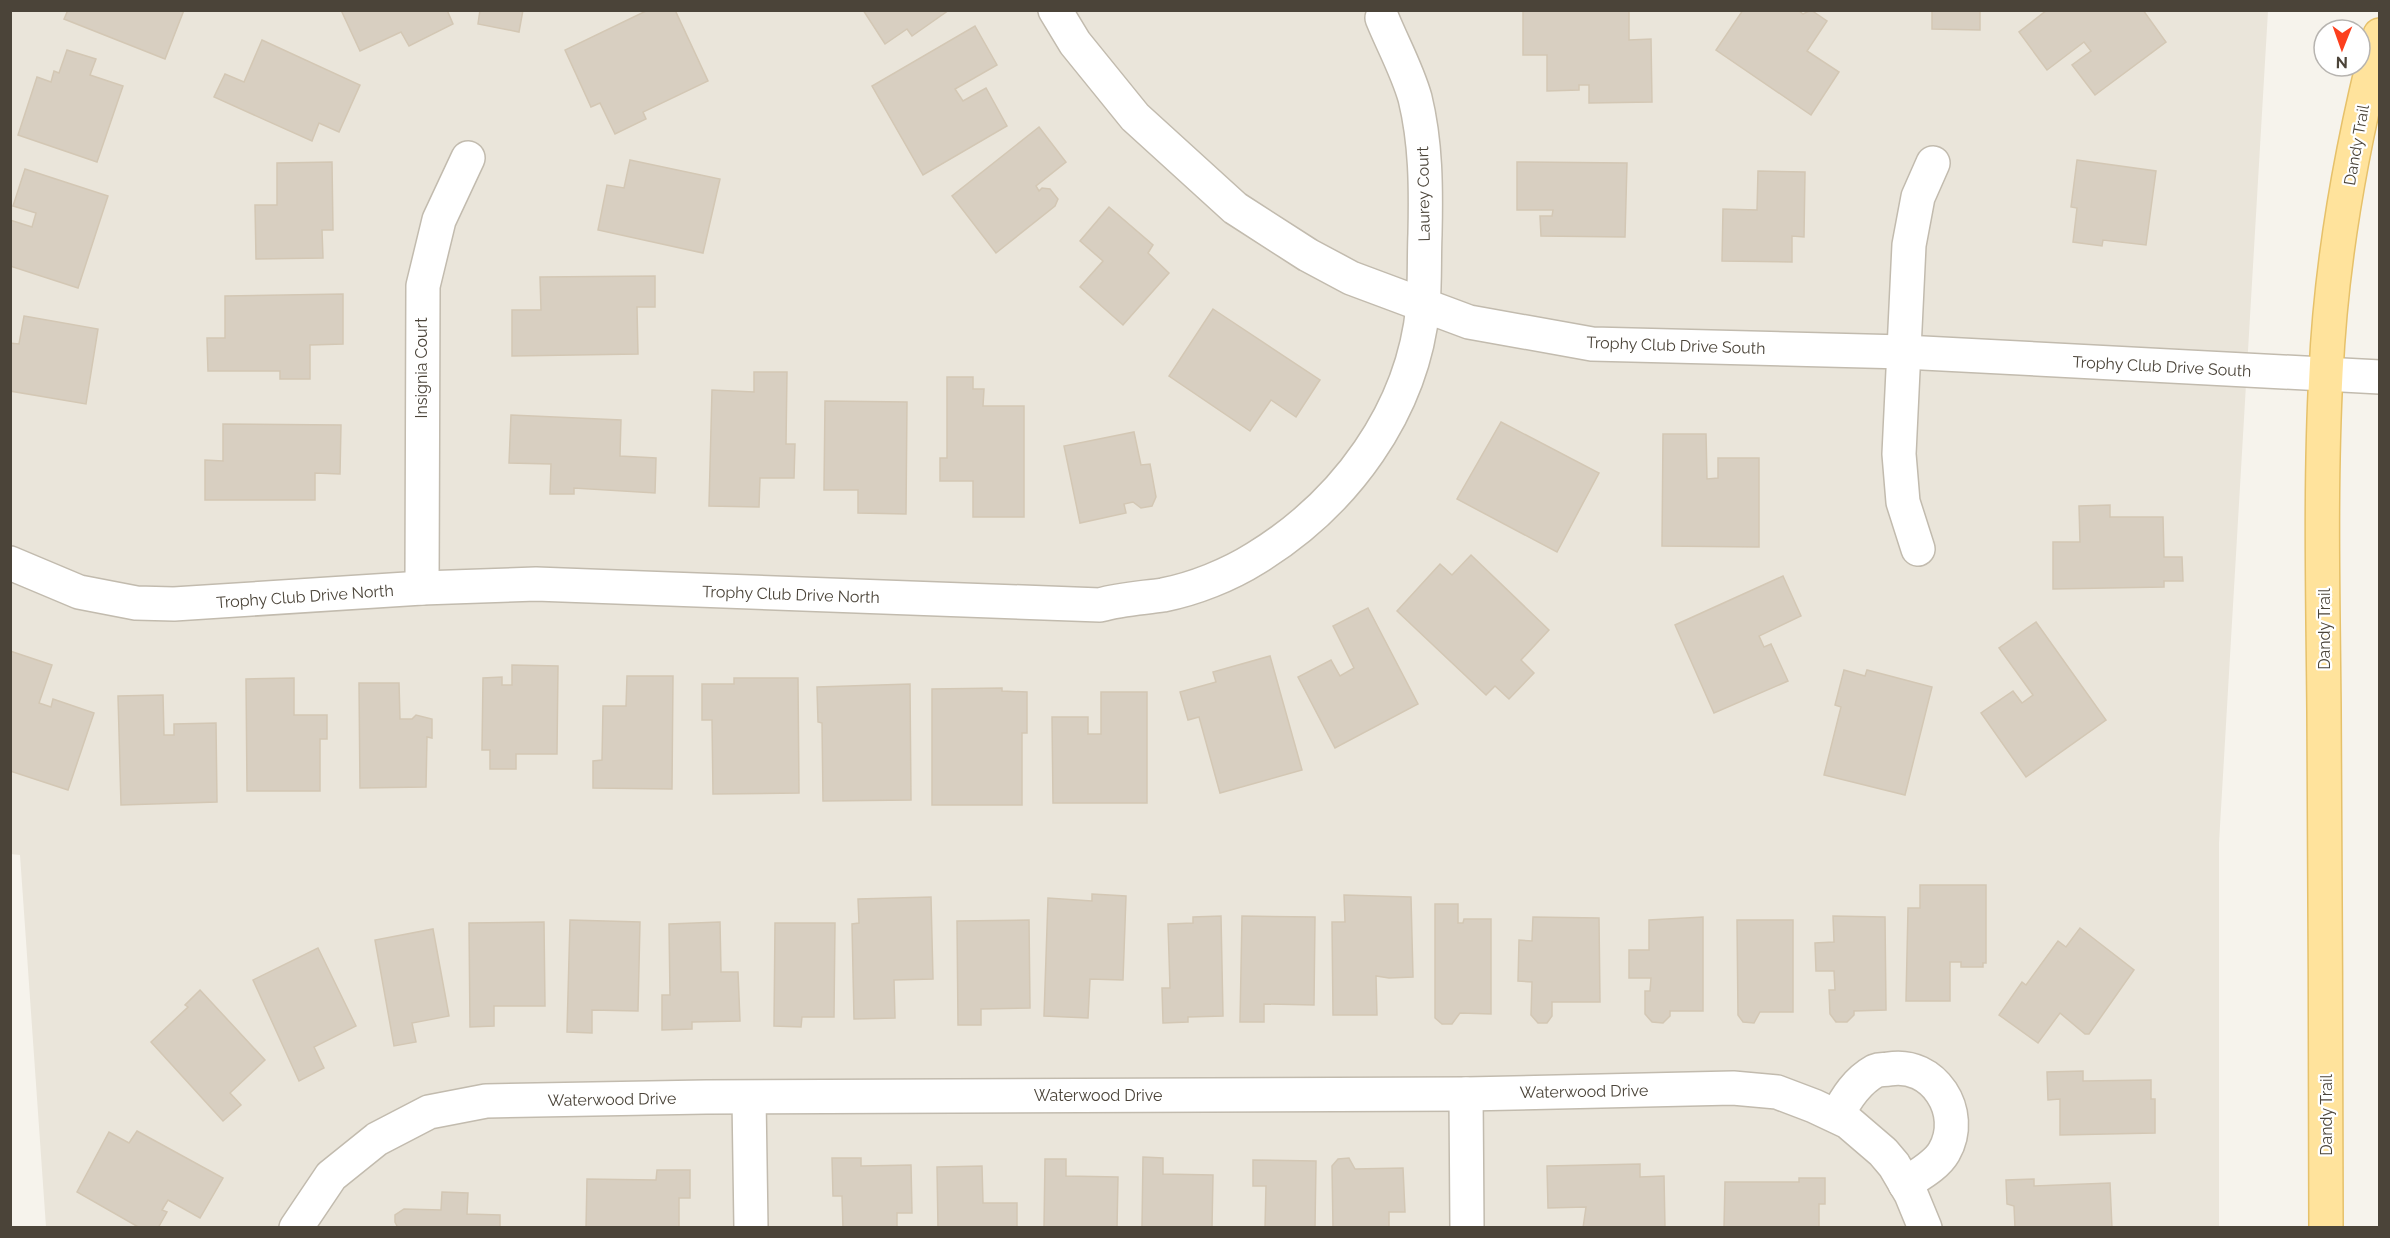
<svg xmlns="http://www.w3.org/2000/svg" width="2390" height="1238" font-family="Raleway,sans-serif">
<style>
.residential{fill:#eae5da}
.building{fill:#d8cfc1;stroke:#d3c7b4;stroke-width:1.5}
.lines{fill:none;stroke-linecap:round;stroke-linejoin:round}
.minor-casing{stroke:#c2bbae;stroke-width:36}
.major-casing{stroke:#e6c16a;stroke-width:36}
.minor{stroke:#fff;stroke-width:33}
.major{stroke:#ffe39c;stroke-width:33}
.labels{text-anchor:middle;stroke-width:4.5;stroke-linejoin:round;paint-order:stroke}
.street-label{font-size:16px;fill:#4b4439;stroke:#fff}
</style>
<rect width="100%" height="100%" fill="#f6f3ec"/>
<polygon class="residential" points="10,11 2268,11 2219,843 2219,1227 46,1227 20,855 10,854"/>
<g class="building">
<polygon points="68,10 184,10 165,59 64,19"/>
<polygon points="341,10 447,10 453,24 409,46 401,32 360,51"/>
<polygon points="480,10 523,10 519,32 478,24"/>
<polygon points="648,10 675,10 708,81 643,112 646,119 615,134 600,103 591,107 565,50"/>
<polygon points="863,10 949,10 912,36 907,29 885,44"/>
<polygon points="1629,10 1629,40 1651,39 1652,102 1589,103 1589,85 1579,85 1579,90 1547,91 1547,55 1523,55 1523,11"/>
<polygon points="1743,10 1798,10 1803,14 1811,10 1827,21 1807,51 1839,72 1811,115 1716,50"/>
<polygon points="1932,10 1980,10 1980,30 1932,29"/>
<polygon points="2047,10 2143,10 2166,42 2095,95 2072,65 2091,51 2084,42 2047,70 2019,32"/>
<polygon points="975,26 997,65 955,89 963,101 986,88 1007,126 923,175 872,86"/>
<polygon points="262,40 360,85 339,132 319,123 312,141 214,97 225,74 244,82"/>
<polygon points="67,50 96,59 90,75 123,86 97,162 18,135 37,77 51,82 54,71 59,73"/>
<polygon points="1039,127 1066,162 1036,186 1039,191 1042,188 1050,189 1058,199 1055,206 996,253 952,196"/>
<polygon points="630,160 720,179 703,253 598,230 607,185 624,188"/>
<polygon points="2077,160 2156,171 2146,245 2103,240 2102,246 2073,242 2077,208 2071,207"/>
<polygon points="332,162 333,230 322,230 323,258 256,259 255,205 277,205 277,163"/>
<polygon points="1517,162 1627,163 1625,237 1541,236 1540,216 1552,216 1553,210 1517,210"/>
<polygon points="25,169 108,196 78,288 10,266 10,220 32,227 36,213 13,206"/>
<polygon points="1758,171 1805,172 1804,237 1792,236 1792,262 1722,261 1723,209 1757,210"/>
<polygon points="1109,207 1153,245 1148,253 1169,273 1123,325 1080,287 1103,261 1080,241"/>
<polygon points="655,276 655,307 637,307 638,354 512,356 512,310 541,310 540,277"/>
<polygon points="343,294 343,344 310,345 310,379 280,379 280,371 208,371 207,338 225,338 225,296"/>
<polygon points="1213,309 1320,380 1296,417 1271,400 1250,431 1169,376"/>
<polygon points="24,316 98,329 86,404 10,391 10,343 19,344"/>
<polygon points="754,372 787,372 786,444 795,444 794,478 760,478 759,507 709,506 712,390 754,392"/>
<polygon points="947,377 973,377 973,389 984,389 983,406 1024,406 1024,517 973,517 973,481 940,481 940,458 947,458"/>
<polygon points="825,401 907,402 906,514 858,513 858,490 824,490"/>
<polygon points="511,415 621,420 620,456 656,458 655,493 574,488 574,494 550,494 551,464 509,463"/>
<polygon points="1501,422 1599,473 1557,552 1457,499"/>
<polygon points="223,424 341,425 340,474 315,473 315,500 205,500 205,460 223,461"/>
<polygon points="1134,432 1141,465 1150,464 1156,497 1152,506 1141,508 1133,502 1124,504 1126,513 1080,523 1064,446"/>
<polygon points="1663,434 1706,434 1707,479 1718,478 1718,458 1759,458 1759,547 1662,546"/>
<polygon points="2110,505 2110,517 2163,517 2164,557 2182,557 2183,581 2164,581 2164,587 2053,589 2053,542 2080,542 2079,506"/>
<polygon points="1471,555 1549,630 1521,660 1534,673 1509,699 1495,686 1486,695 1397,611 1440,564 1452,575"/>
<polygon points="1783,576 1801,616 1759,636 1764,647 1771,644 1788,681 1714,713 1675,625"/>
<polygon points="1368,608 1418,704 1335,748 1298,677 1331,660 1340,676 1354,668 1333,626"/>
<polygon points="2036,622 2106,720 2026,777 1981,713 2013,691 2022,703 2033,695 1999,648"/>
<polygon points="10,651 52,665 39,703 51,707 53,699 94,713 68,790 10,771"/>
<polygon points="1270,656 1302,770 1220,793 1199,717 1188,720 1180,692 1216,682 1213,672"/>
<polygon points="512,665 558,666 557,754 516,754 516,769 490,769 490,750 482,750 483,678 502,677 502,685 512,685"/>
<polygon points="1844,670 1865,676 1867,670 1932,687 1905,795 1824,775 1841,707 1835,705"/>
<polygon points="627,676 673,676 672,789 593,788 593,761 602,760 603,706 626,706"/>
<polygon points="294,678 294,715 327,715 327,739 320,739 320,791 247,791 246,679"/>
<polygon points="734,678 798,678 799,793 713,794 712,720 702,720 702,684 734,684"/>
<polygon points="359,683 399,683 400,719 412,719 416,715 432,719 432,738 427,737 426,787 360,788"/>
<polygon points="910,684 911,800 823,801 822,723 818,722 817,687"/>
<polygon points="1002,688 1002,691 1027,692 1027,733 1022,733 1022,805 932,805 932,689"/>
<polygon points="1101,692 1147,692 1147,803 1053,803 1052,717 1088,717 1088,734 1101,734"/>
<polygon points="163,695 164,735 174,735 174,724 216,723 217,802 121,805 118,696"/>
<polygon points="1920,885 1986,885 1986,963 1983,963 1983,967 1961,967 1961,962 1950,962 1950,1001 1906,1001 1908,908 1920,908"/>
<polygon points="1092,894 1126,896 1123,980 1090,979 1088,1018 1044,1016 1048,898 1092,901"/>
<polygon points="1344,895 1411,897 1413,977 1389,978 1376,976 1377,1015 1333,1015 1332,922 1345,922"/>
<polygon points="931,897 933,979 894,980 895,1018 854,1019 852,924 859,923 858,899"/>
<polygon points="1435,904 1458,904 1458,923 1463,923 1464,919 1491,919 1491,1014 1460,1013 1452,1024 1442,1024 1435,1018"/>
<polygon points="1221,916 1223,1016 1188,1017 1188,1022 1163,1023 1162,988 1170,988 1168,924 1193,923 1193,917"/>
<polygon points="1242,916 1315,917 1314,1005 1264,1004 1264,1022 1240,1022"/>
<polygon points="1833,916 1885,917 1886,1010 1854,1011 1854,1015 1847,1022 1836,1022 1830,1014 1829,990 1835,990 1834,971 1816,971 1815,943 1834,942"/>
<polygon points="1533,917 1599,918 1600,1002 1552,1002 1552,1016 1547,1023 1538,1023 1531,1015 1532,982 1518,981 1519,940 1532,941"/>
<polygon points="1703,917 1703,1011 1670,1011 1670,1016 1663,1023 1652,1022 1645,1014 1645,991 1650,991 1651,978 1629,978 1629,950 1649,950 1649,920"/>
<polygon points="570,920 640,922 638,1011 592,1010 592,1033 567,1032"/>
<polygon points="1029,920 1030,1008 981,1009 981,1025 958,1025 957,921"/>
<polygon points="1737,920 1793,920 1793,1012 1760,1012 1754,1023 1743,1022 1738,1015"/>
<polygon points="544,922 545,1006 494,1006 494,1026 470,1027 469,923"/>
<polygon points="720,922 721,972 738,972 740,1021 692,1022 692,1029 662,1030 662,995 670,995 669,924"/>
<polygon points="775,923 835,923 834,1017 802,1017 801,1027 774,1026"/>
<polygon points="2080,928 2134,970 2089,1034 2085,1034 2060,1013 2038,1043 1999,1015 2022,982 2026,985 2058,941 2066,947"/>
<polygon points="433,929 449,1016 412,1023 416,1042 394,1046 375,940"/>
<polygon points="318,948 356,1026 314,1047 324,1068 299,1081 253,980"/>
<polygon points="200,990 265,1060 230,1093 241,1105 223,1121 151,1042 188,1007 185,1005"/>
<polygon points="2083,1071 2083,1081 2151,1080 2151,1099 2155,1099 2155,1133 2060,1135 2060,1099 2048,1100 2047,1072"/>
<polygon points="137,1131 223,1178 200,1218 168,1200 162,1210 167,1212 158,1228 140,1228 77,1192 109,1132 129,1143"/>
<polygon points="1143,1157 1163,1158 1163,1174 1213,1175 1212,1228 1142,1228"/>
<polygon points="832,1158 861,1158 861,1166 911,1165 912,1213 897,1213 897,1228 843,1228 842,1196 833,1196"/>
<polygon points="1349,1158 1355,1169 1403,1168 1405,1212 1389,1212 1389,1228 1333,1228 1332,1166 1338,1159"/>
<polygon points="1045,1159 1066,1159 1066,1176 1118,1177 1117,1228 1044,1228"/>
<polygon points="1253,1160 1316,1161 1315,1228 1265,1228 1266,1186 1253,1186"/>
<polygon points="1640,1164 1640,1177 1664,1176 1665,1228 1583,1228 1586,1207 1548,1208 1547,1166"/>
<polygon points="982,1166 983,1203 1017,1203 1017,1228 938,1228 937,1167"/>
<polygon points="657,1170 690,1170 690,1198 679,1198 679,1228 586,1228 587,1179 656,1180"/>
<polygon points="1799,1178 1825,1178 1825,1204 1819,1204 1819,1228 1724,1228 1725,1182 1799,1182"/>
<polygon points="2034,1179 2034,1186 2110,1183 2112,1228 2015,1228 2014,1206 2007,1204 2006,1180"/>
<polygon points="442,1192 468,1193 467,1214 500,1215 500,1228 398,1228 395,1222 395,1215 404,1209 441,1210"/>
</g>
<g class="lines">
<defs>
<g id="minor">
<polyline points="1055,10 1075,43 1135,117 1235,208 1308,255 1351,278 1469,322 1592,344 1904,352 2380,377"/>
<polyline points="1918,549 1903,502 1899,454 1909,245 1918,197 1933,163"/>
<path d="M 10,563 L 79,592 L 136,603 L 174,604 L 422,588 L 536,584 L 1100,605 C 1120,599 1142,598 1163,595 C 1194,589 1229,575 1256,558 C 1344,504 1413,412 1423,306 C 1425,282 1424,258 1425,234 C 1426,188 1426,143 1415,98 C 1407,70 1393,45 1382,18"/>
<polyline points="422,588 423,286 439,220 468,158"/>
<polyline points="1466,1094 1467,1228"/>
<polyline points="749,1098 751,1228"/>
<path d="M 1837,1116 C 1846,1098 1857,1081 1875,1071 C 1880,1069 1884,1070 1889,1069 C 1933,1061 1967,1112 1944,1152 C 1936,1166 1918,1175 1905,1184"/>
<polyline points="296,1228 331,1176 377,1139 429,1112 486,1101 706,1097 1466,1094 1733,1088 1777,1092 1814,1106 1848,1122 1883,1152 1894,1165 1911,1194 1925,1228"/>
</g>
<path id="major" d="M 2326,1228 C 2326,1055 2325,883 2324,710 C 2323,598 2320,485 2326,373 C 2331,260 2352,145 2380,35"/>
</defs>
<use href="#minor" class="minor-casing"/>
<use href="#major" class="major-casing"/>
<use href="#minor" class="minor"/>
<use href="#major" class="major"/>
</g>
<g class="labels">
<g class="street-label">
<text transform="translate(2356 145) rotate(-80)" y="6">Dandy Trail</text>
<text transform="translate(1423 194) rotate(-91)" y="6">Laurey Court</text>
<text transform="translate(1676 345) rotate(2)" y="6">Trophy Club Drive South</text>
<text transform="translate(2162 366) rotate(3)" y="6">Trophy Club Drive South</text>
<text transform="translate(421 368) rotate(-90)" y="6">Insignia Court</text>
<text transform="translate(791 594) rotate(2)" y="6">Trophy Club Drive North</text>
<text transform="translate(305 596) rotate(-4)" y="6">Trophy Club Drive North</text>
<text transform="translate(2324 629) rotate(-90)" y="6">Dandy Trail</text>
<text transform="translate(1584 1091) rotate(-1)" y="6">Waterwood Drive</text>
<text x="1098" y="1101">Waterwood Drive</text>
<text transform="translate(612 1099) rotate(-1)" y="6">Waterwood Drive</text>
<text transform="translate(2326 1115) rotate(-90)" y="6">Dandy Trail</text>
</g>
</g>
<rect width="2390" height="1238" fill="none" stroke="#4b4439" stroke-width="24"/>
<g transform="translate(2342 48) rotate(181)"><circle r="28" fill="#ffffff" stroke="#b7b4b0" stroke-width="1.5"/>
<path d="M0-4.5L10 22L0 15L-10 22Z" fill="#fc3f1d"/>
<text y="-9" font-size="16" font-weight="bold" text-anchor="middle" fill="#4b4439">N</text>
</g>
</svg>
